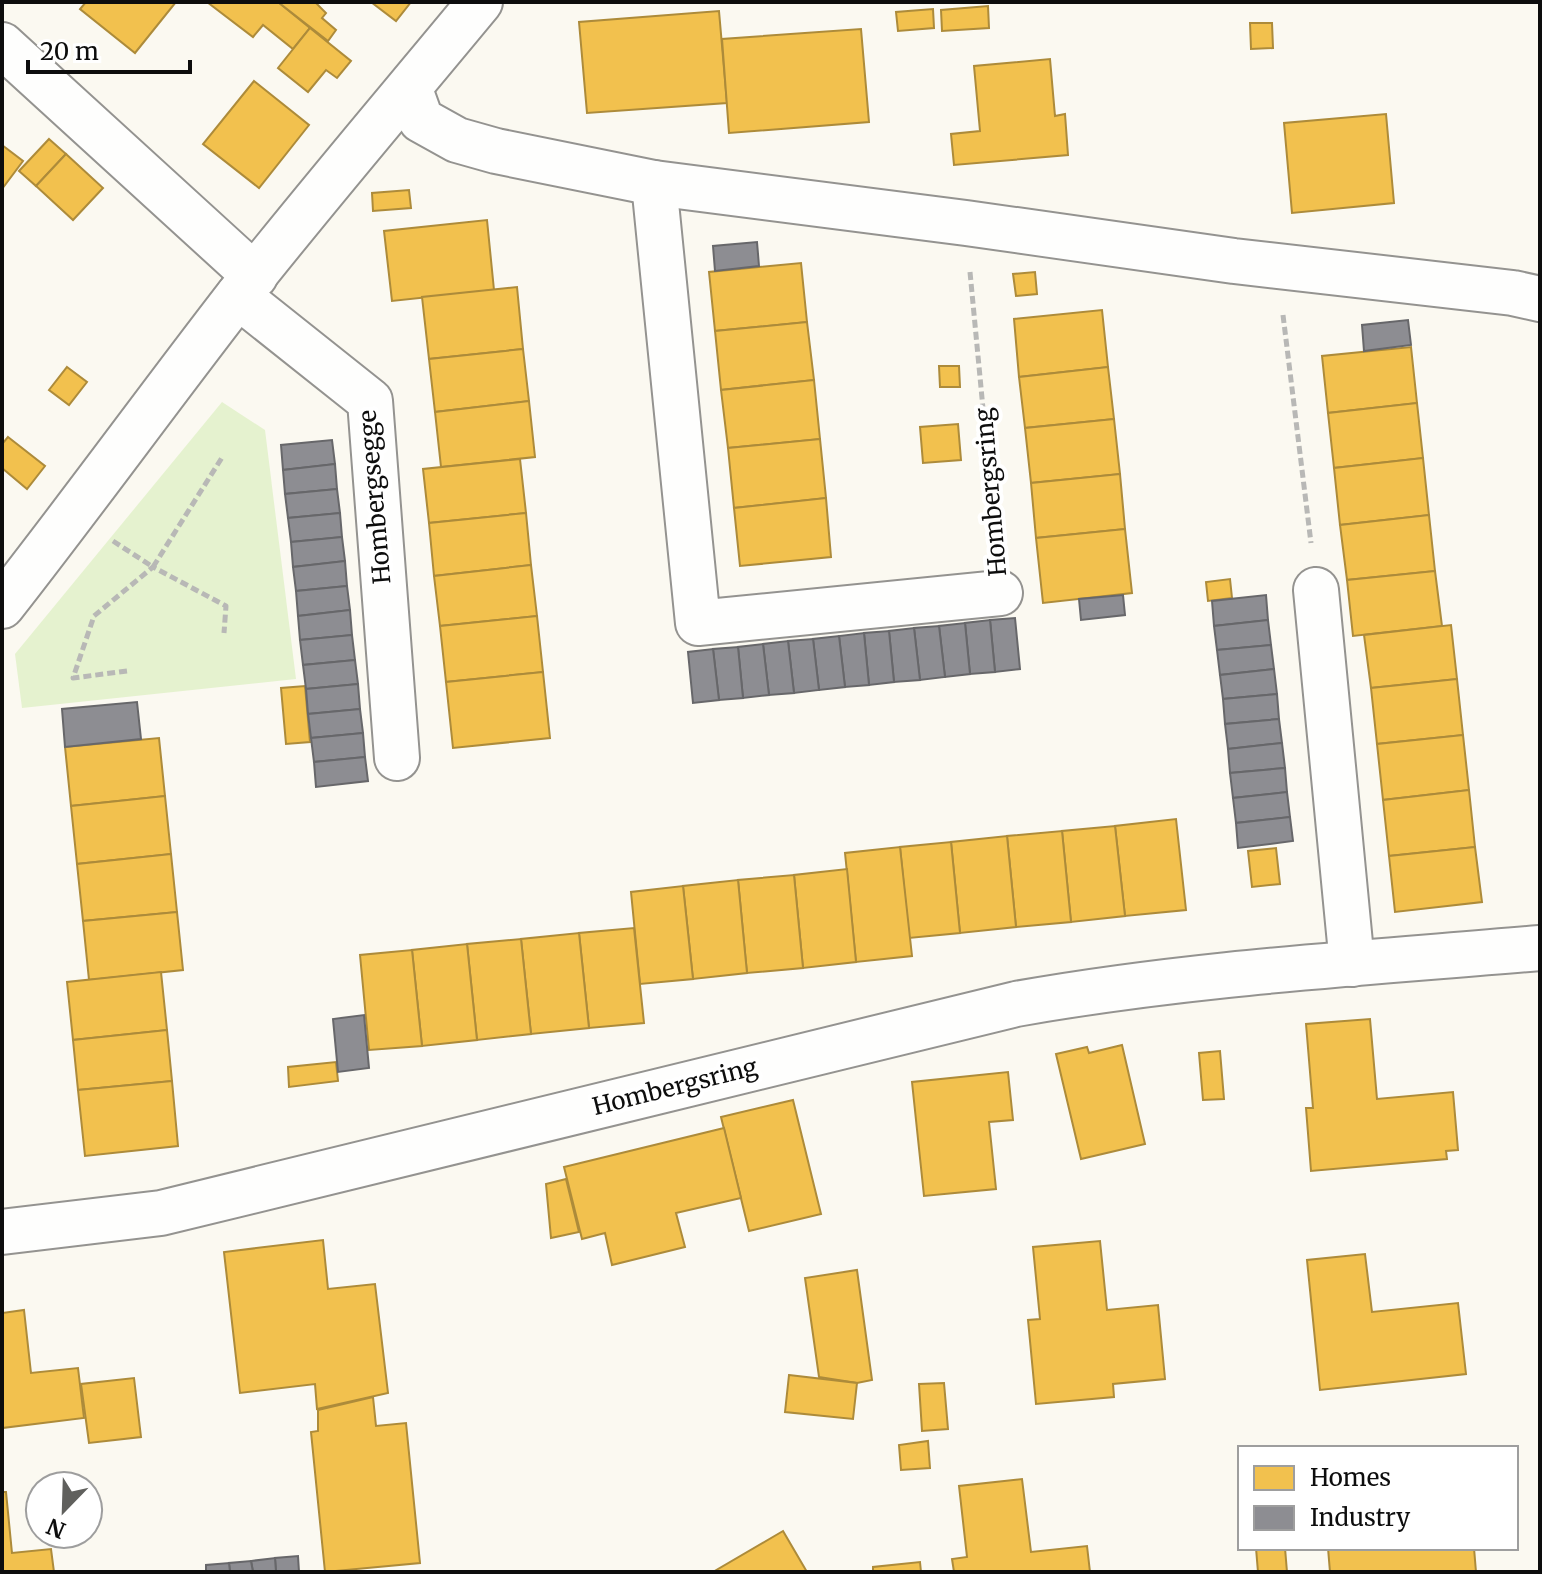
<svg xmlns="http://www.w3.org/2000/svg" width="1542" height="1574" font-family="Merriweather,serif">
<style>
.green{fill:#e5f2cf}
.homes{fill:#f2c14e;stroke:#ad8b3a;stroke-width:2}
.industry{fill:#8d8d92;stroke:#67676a;stroke-width:2}
.lines{fill:none;stroke-linecap:round;stroke-linejoin:round}
.minor-casing{stroke:#949390;stroke-width:48}
.path{stroke:#b8b8b6;stroke-width:5;stroke-dasharray:8 4;stroke-linecap:butt}
.minor{stroke:#fefefd;stroke-width:44}
.labels{text-anchor:middle;stroke-width:8;stroke-linejoin:round;paint-order:stroke}
.street-label{font-size:24px;fill:#0d0d0d;stroke:#fff}
</style>
<rect width="100%" height="100%" fill="#fbf9f1"/>
<polygon class="green" points="222,402 265,430 296,679 22,708 15,654"/>
<g class="homes">
<polygon points="86,2 176,2 135,53 80,9"/>
<polygon points="207,2 278,2 310,28 293,49 263,25 253,37"/>
<polygon points="278,2 315,2 326,13 322,18 336,30 328,41"/>
<polygon points="371,2 411,2 396,21"/>
<polygon points="988,6 989,28 942,31 941,10"/>
<polygon points="933,9 934,28 898,31 896,12"/>
<polygon points="719,11 727,103 587,113 579,22"/>
<polygon points="1250,23 1272,23 1273,48 1251,49"/>
<polygon points="310,28 351,61 337,78 326,70 308,92 278,68"/>
<polygon points="861,29 869,122 729,133 722,39"/>
<polygon points="1050,59 1055,116 1065,114 1068,155 954,165 951,134 980,131 974,66"/>
<polygon points="254,81 309,125 259,188 203,144"/>
<polygon points="1386,114 1394,203 1292,213 1284,123"/>
<polygon points="49,139 66,154 36,186 19,171"/>
<polygon points="2,145 23,161 2,189"/>
<polygon points="66,154 103,188 73,220 36,186"/>
<polygon points="409,190 411,208 373,211 372,193"/>
<polygon points="487,220 494,290 392,301 384,231"/>
<polygon points="801,263 807,322 715,331 709,272"/>
<polygon points="1035,272 1037,294 1016,296 1013,274"/>
<polygon points="517,287 523,349 429,359 422,297"/>
<polygon points="1102,310 1108,367 1019,377 1014,319"/>
<polygon points="807,322 814,380 721,390 715,331"/>
<polygon points="1411,347 1417,403 1328,413 1322,356"/>
<polygon points="523,349 529,401 435,412 429,359"/>
<polygon points="939,366 959,366 960,387 940,387"/>
<polygon points="67,367 87,382 69,405 49,390"/>
<polygon points="1108,367 1114,419 1025,428 1019,377"/>
<polygon points="814,380 820,439 728,448 721,390"/>
<polygon points="529,401 535,457 441,467 435,412"/>
<polygon points="1417,403 1423,458 1334,468 1328,413"/>
<polygon points="1114,419 1120,474 1031,483 1025,428"/>
<polygon points="958,424 961,460 923,463 920,427"/>
<polygon points="8,437 45,466 27,489 2,468 2,444"/>
<polygon points="820,439 826,498 734,508 728,448"/>
<polygon points="1423,458 1429,515 1340,525 1334,468"/>
<polygon points="520,459 526,513 429,523 423,469"/>
<polygon points="1120,474 1125,529 1036,538 1031,483"/>
<polygon points="826,498 831,557 740,566 734,508"/>
<polygon points="526,513 531,565 434,576 429,523"/>
<polygon points="1429,515 1435,571 1347,580 1340,525"/>
<polygon points="1125,529 1132,593 1043,603 1036,538"/>
<polygon points="531,565 537,616 440,626 434,576"/>
<polygon points="1435,571 1442,626 1353,636 1347,580"/>
<polygon points="1230,579 1232,598 1208,601 1206,582"/>
<polygon points="537,616 543,672 446,682 440,626"/>
<polygon points="1451,625 1457,679 1371,688 1364,635"/>
<polygon points="543,672 550,738 453,748 446,682"/>
<polygon points="1457,679 1463,735 1377,744 1371,688"/>
<polygon points="305,686 310,742 286,744 281,688"/>
<polygon points="1463,735 1469,790 1383,800 1377,744"/>
<polygon points="159,738 165,796 71,806 65,747"/>
<polygon points="1469,790 1475,847 1389,856 1383,800"/>
<polygon points="165,796 171,854 77,864 71,806"/>
<polygon points="1176,819 1186,910 1125,916 1115,826"/>
<polygon points="1115,826 1125,916 1071,922 1062,831"/>
<polygon points="1062,831 1071,922 1016,927 1007,836"/>
<polygon points="1007,836 1016,927 960,933 951,842"/>
<polygon points="951,842 960,933 909,938 900,847"/>
<polygon points="900,847 912,956 856,962 845,853"/>
<polygon points="1475,847 1482,902 1395,912 1389,856"/>
<polygon points="1276,848 1280,884 1252,887 1248,851"/>
<polygon points="171,854 177,912 83,921 77,864"/>
<polygon points="847,869 856,962 803,968 794,875"/>
<polygon points="794,875 803,968 747,973 738,880"/>
<polygon points="738,880 747,973 693,979 683,886"/>
<polygon points="683,886 693,979 640,984 631,892"/>
<polygon points="177,912 183,970 89,980 83,921"/>
<polygon points="634,928 644,1023 589,1028 579,933"/>
<polygon points="579,933 589,1028 531,1034 521,939"/>
<polygon points="521,939 531,1034 477,1040 467,944"/>
<polygon points="467,944 477,1040 422,1046 412,950"/>
<polygon points="412,950 422,1046 369,1050 360,955"/>
<polygon points="161,972 167,1030 73,1040 67,982"/>
<polygon points="1370,1019 1377,1099 1453,1092 1458,1150 1446,1151 1447,1159 1311,1171 1306,1108 1313,1108 1306,1024"/>
<polygon points="167,1030 172,1081 78,1090 73,1040"/>
<polygon points="1122,1045 1145,1144 1081,1159 1056,1054 1087,1047 1089,1053"/>
<polygon points="1220,1051 1224,1099 1203,1100 1199,1053"/>
<polygon points="336,1062 338,1081 289,1087 288,1067"/>
<polygon points="1008,1072 1013,1120 989,1122 996,1189 924,1196 912,1082"/>
<polygon points="172,1081 178,1146 85,1156 78,1090"/>
<polygon points="793,1100 821,1214 749,1231 721,1117"/>
<polygon points="724,1128 741,1198 676,1213 685,1247 612,1265 605,1233 582,1239 564,1167"/>
<polygon points="566,1179 579,1232 551,1238 546,1184"/>
<polygon points="323,1240 328,1289 375,1284 388,1393 317,1409 315,1384 240,1393 224,1252"/>
<polygon points="1100,1241 1107,1310 1158,1305 1165,1379 1113,1384 1114,1397 1036,1404 1028,1320 1040,1319 1033,1247"/>
<polygon points="1365,1254 1372,1312 1458,1303 1466,1374 1320,1390 1307,1260"/>
<polygon points="857,1270 872,1380 857,1383 819,1377 805,1278"/>
<polygon points="24,1310 31,1373 78,1368 84,1418 2,1428 2,1313"/>
<polygon points="789,1375 857,1383 853,1419 785,1412"/>
<polygon points="134,1378 141,1437 89,1443 81,1384"/>
<polygon points="944,1383 948,1429 922,1431 919,1384"/>
<polygon points="373,1397 376,1426 406,1423 420,1563 325,1572 311,1432 318,1431 318,1410"/>
<polygon points="928,1441 930,1468 901,1470 899,1445"/>
<polygon points="1022,1479 1031,1552 1087,1546 1090,1572 954,1572 952,1559 967,1557 959,1486"/>
<polygon points="2,1492 6,1492 12,1553 51,1549 54,1572 2,1572"/>
<polygon points="783,1531 807,1572 713,1572"/>
<polygon points="1256,1548 1285,1548 1287,1572 1258,1572"/>
<polygon points="1328,1548 1474,1548 1476,1572 1330,1572"/>
<polygon points="920,1562 921,1572 873,1572 873,1567"/>
</g>
<g class="industry">
<polygon points="757,242 759,266 715,271 713,246"/>
<polygon points="1408,320 1411,345 1364,351 1362,325"/>
<polygon points="332,440 335,464 283,470 281,445"/>
<polygon points="335,464 337,489 285,494 283,470"/>
<polygon points="337,489 340,513 288,518 285,494"/>
<polygon points="340,513 342,537 291,542 288,518"/>
<polygon points="342,537 345,561 293,567 291,542"/>
<polygon points="345,561 347,586 296,591 293,567"/>
<polygon points="347,586 350,610 298,616 296,591"/>
<polygon points="1123,595 1125,615 1081,620 1079,599"/>
<polygon points="1266,595 1268,620 1214,626 1212,601"/>
<polygon points="350,610 352,635 300,640 298,616"/>
<polygon points="1015,618 1020,669 995,672 990,620"/>
<polygon points="990,620 995,672 970,674 965,623"/>
<polygon points="1268,620 1271,645 1217,650 1214,626"/>
<polygon points="965,623 970,674 945,677 939,626"/>
<polygon points="939,626 945,677 920,680 914,628"/>
<polygon points="914,628 920,680 894,682 889,631"/>
<polygon points="889,631 894,682 869,685 864,633"/>
<polygon points="864,633 869,685 845,687 839,636"/>
<polygon points="352,635 355,660 303,665 300,640"/>
<polygon points="839,636 845,687 819,690 813,639"/>
<polygon points="813,639 819,690 794,693 788,641"/>
<polygon points="788,641 794,693 769,695 763,644"/>
<polygon points="763,644 769,695 743,698 738,647"/>
<polygon points="1271,645 1274,669 1220,675 1217,650"/>
<polygon points="738,647 743,698 719,700 713,649"/>
<polygon points="713,649 719,700 693,703 688,652"/>
<polygon points="355,660 358,684 306,689 303,665"/>
<polygon points="1274,669 1277,694 1223,699 1220,675"/>
<polygon points="358,684 360,709 308,714 306,689"/>
<polygon points="1277,694 1279,719 1225,724 1223,699"/>
<polygon points="137,702 141,739 65,747 62,709"/>
<polygon points="360,709 363,733 311,738 308,714"/>
<polygon points="1279,719 1282,743 1228,749 1225,724"/>
<polygon points="363,733 365,757 314,762 311,738"/>
<polygon points="1282,743 1285,768 1230,773 1228,749"/>
<polygon points="365,757 368,781 316,787 314,762"/>
<polygon points="1285,768 1287,792 1233,798 1230,773"/>
<polygon points="1287,792 1290,817 1236,823 1233,798"/>
<polygon points="1290,817 1293,841 1238,848 1236,823"/>
<polygon points="364,1015 369,1068 338,1072 333,1019"/>
<polygon points="298,1556 299,1572 276,1572 275,1558"/>
<polygon points="275,1558 276,1572 253,1572 251,1561"/>
<polygon points="251,1561 253,1572 230,1572 229,1563"/>
<polygon points="229,1563 230,1572 206,1572 206,1565"/>
</g>
<g class="lines">
<defs>
<g id="minor">
<polyline points="2,45 255,276"/>
<polyline points="407,91 412,95 421,120 457,140 496,151 654,183 966,223 1234,261 1513,293 1540,299"/>
<polyline points="654,183 698,623 1000,593"/>
<polyline points="238,296 370,401 397,758"/>
<polyline points="1316,590 1352,964"/>
<path d="M 2,606 C 82,504 158,399 237,297 C 316,197 399,100 480,2"/>
<path d="M 2,1232 L 161,1213 L 1016,1004 C 1189,973 1365,963 1540,948"/>
</g>
</defs>
<use href="#minor" class="minor-casing"/>
<g class="path">
<polyline points="970,272 996,545"/>
<polyline points="1283,315 1311,543"/>
<polyline points="113,541 153,567 223,456"/>
<polyline points="127,671 73,678 94,616 153,567 226,606 224,633"/>
</g>
<use href="#minor" class="minor"/>
</g>
<g class="labels">
<g class="street-label">
<text transform="translate(991 492) rotate(-95)" y="8">Hombergsring</text>
<text transform="translate(375 497) rotate(-95)" y="8">Hombergsegge</text>
<text transform="translate(675 1087) rotate(-14)" y="8">Hombergsring</text>
</g>
</g>
<rect width="1542" height="1574" fill="none" stroke="#0d0d0d" stroke-width="8"/>
<rect x="1238" y="1446" width="280" height="104" fill="#ffffff" stroke="#9e9e9e" stroke-width="2"/>
<rect x="1254" y="1466" width="40" height="24" fill="#f2c14e" stroke="#9e9e9e" stroke-width="2"/>
<text x="1310" y="1486" font-size="24" fill="#0d0d0d">Homes</text>
<rect x="1254" y="1506" width="40" height="24" fill="#8d8d92" stroke="#9e9e9e" stroke-width="2"/>
<text x="1310" y="1526" font-size="24" fill="#0d0d0d">Industry</text>
<g transform="translate(64 1510) rotate(203)"><circle r="38" fill="#ffffff" stroke="#9e9e9e" stroke-width="2"/>
<path d="M0-6L14 30L0 20L-14 30Z" fill="#60605d"/>
<text y="-12" font-size="22" font-weight="bold" text-anchor="middle" fill="#0d0d0d">N</text>
</g>
<path d="M28 60v12h162v-12" fill="none" stroke="#0d0d0d" stroke-width="4"/>
<text x="40" y="60" font-size="24" fill="#0d0d0d" stroke="#ffffff" stroke-width="6" paint-order="stroke">20 m</text>
</svg>
